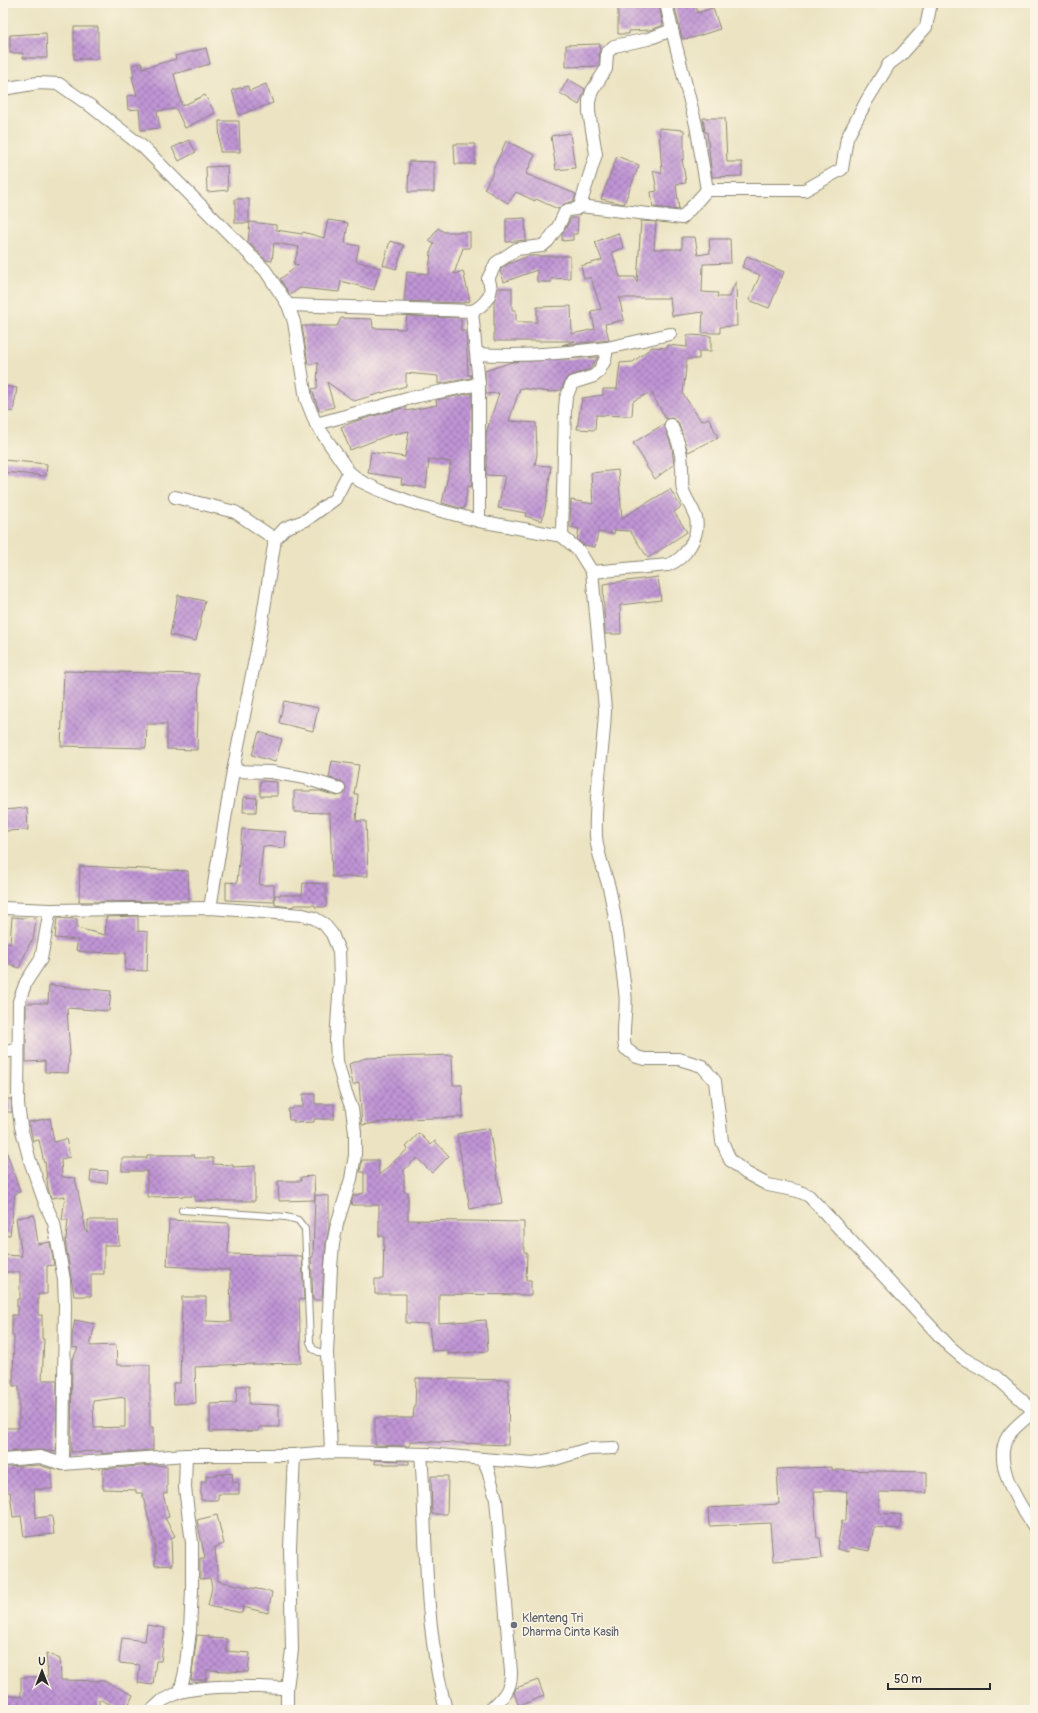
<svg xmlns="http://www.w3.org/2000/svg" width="1038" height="1713" font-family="Pangolin,sans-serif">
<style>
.building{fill:url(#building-cross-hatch);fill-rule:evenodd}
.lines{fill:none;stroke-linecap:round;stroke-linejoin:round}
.lane-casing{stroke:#8b8776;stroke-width:8}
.street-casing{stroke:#8b8776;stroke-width:14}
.lane{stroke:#fff;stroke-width:6}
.street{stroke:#fff;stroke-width:12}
.worship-dot{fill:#6b7280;stroke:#fcf5e5;stroke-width:1.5}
.labels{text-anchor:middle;stroke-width:3;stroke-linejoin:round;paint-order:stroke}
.worship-label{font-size:12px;fill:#5b616d;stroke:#fcf5e5;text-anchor:start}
</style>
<defs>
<pattern id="building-cross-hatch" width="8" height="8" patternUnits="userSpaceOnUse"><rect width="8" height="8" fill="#c095d5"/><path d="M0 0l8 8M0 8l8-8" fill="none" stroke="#9c7aad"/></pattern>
</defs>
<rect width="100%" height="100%" fill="#fcf5e5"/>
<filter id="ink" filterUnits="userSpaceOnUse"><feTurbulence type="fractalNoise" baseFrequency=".025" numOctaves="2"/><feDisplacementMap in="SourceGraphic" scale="8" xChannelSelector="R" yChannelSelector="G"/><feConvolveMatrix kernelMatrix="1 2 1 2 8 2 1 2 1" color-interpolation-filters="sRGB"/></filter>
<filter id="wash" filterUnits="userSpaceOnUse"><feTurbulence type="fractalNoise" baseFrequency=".012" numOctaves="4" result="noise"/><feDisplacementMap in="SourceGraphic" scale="16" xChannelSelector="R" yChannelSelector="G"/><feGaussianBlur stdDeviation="0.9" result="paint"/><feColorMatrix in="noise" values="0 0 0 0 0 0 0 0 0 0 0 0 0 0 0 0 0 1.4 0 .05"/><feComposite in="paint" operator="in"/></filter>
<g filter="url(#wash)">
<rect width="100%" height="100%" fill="#ebe3c1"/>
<g id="blocks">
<g class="building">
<polygon points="674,3 697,3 697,13 713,8 720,29 692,38 682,39"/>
<polygon points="659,6 663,25 650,30 629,31 629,34 618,34 618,7"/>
<rect x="74" y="27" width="24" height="32"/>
<polygon points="46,33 47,58 23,58 23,53 10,53 10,35"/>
<polygon points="600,44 599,66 566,67 566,45"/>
<polygon points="206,48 210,64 174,74 182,106 205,95 215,113 185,128 176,109 157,111 160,128 141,130 139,109 128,110 127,96 137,95 132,77 134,76 132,65 142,63 143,68 176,59 175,56"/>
<polygon points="568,79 585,89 579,105 560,93"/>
<polygon points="266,84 273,103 239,115 232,90 248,86 249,91"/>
<polygon points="703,118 725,118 727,162 742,162 742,176 712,177 707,132 705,132"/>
<polygon points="219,121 239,121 240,152 220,152"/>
<polygon points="659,128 684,130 684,159 682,159 686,183 676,184 679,210 653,207 651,192 657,191 653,170 662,174"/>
<polygon points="570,133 575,168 556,170 551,136"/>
<polygon points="189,140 196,152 179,161 172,148"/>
<polygon points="506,141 535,155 526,174 576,194 574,201 564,204 558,209 536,199 535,201 516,192 508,203 484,189 494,171 493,170"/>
<polygon points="454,144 475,144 475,164 455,164"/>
<polygon points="617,156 639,165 624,204 601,199"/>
<polygon points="409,161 434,162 434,192 408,192"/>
<polygon points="227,166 228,190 207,192 206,167"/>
<rect x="235" y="199" width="14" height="24"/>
<polygon points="525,218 526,240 506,242 506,219"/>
<polygon points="571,218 578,218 577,234 573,234 573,240 562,241 562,235"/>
<polygon points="328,220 348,223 345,243 359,246 356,261 380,268 374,290 341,281 339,292 300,288 290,295 280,279 299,265 294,264 299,247 274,243 272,261 266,260 260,255 260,253 258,252 248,242 250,222 276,225 276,230 302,234 303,232 324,238"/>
<polygon points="641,221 656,222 654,249 682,249 682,237 695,237 698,255 710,253 709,239 730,239 731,263 703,264 702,292 718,293 717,297 729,297 736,281 737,326 720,327 720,333 702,333 703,312 672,316 670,298 619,298 624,320 605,324 609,340 562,345 575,341 494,341 494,302 498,288 512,288 512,310 516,310 516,322 537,322 537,307 571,306 572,334 595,329 591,311 601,309 591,278 584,278 581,266 602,260 595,242 618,233 624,248 612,252 620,277 635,277 637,283"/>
<polygon points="438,228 444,232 470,232 470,248 463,248 454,274 463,271 470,301 462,303 404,301 407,272 429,274 431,250 434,244 429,241"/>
<polygon points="390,241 404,245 396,269 383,265"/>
<polygon points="529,256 570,256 570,278 551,279 551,282 537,282 537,270 504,282 500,271 502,268 508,264"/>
<polygon points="747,256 784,272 769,308 749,300 760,275 742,267"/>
<polygon points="407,316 461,318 461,331 466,331 468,375 471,375 471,378 438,384 438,376 406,373 406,386 354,401 327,382 334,407 319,411 312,389 317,388 318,363 308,364 302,326 337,326 341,318 372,319 373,328 405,329"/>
<polygon points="687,335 711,336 711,351 699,351 699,359 687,359 683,394 701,421 709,418 718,438 688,452 678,422 672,418 666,419 651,392 633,401 632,416 596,415 595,430 577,429 582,398 603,395 603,389 617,389 620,363 633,362 652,347 667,348 668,345 687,347"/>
<polygon points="598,357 590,369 567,377 561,390 550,392 520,388 509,421 536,423 537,454 535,465 551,466 547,499 542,521 525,516 526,513 498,508 505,476 486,475 486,433 499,393 486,394 485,371 512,362"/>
<polygon points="3,386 17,388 13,412 3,410"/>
<polygon points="472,393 472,483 471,487 468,486 464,509 442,503 451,462 429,459 426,488 401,484 402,478 368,473 371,452 405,457 409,431 389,435 350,450 341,427 356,421 406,407 406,411 437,405 436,400"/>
<polygon points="664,424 672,448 674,464 655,479 646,466 647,465 633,443"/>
<polygon points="3,460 47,464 46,476 3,472"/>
<polygon points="618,470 622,518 670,489 681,507 674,512 687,532 648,558 630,531 615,530 614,534 598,532 595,547 584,545 577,540 579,529 570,527 571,500 593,504 591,473"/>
<polygon points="658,577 661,600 620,605 621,634 605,634 603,584"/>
<polygon points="178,595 205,601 196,641 170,635"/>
<polygon points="64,671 199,674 197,750 167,749 167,724 147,724 146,748 61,746"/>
<polygon points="284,701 318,708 313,731 279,723"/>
<polygon points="259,732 282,739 275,762 252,755"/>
<polygon points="332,761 359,765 354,794 358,794 356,821 366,821 368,876 332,877 330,813 294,812 294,791 320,791 337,796 344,794 346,788 344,784 341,781 329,778"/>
<polygon points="260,781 277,782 277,796 260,796"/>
<polygon points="244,797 257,798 256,812 243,812"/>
<polygon points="27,808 28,830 3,831 3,810"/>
<polygon points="242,829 286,832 285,848 263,846 259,885 274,885 274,902 226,900 226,882 237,883"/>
<polygon points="80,866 188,871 189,901 79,902"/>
<polygon points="303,883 326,884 326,907 315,907 315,905 294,905 294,906 290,907 275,905 275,895 302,895"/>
<polygon points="138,916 138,931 148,932 147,971 125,970 126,953 85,952 76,950 78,940 55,938 57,918 77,919 77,928 105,935 106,917"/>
<polygon points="12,917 36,919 33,941 31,941 19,968 3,961 3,941 10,944"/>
<polygon points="49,985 111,991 109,1011 67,1008 70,1056 69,1056 68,1073 45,1072 45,1061 26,1062 26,1003 48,1003"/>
<polygon points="452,1055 453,1085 462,1085 463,1117 405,1119 362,1125 359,1082 353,1085 349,1064 366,1058"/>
<polygon points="303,1094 315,1094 315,1104 334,1104 334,1119 314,1119 314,1122 294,1123 294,1120 289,1120 288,1109 293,1109 293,1107 303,1107"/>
<polygon points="3,1099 11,1099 12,1112 3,1112"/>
<polygon points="50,1118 54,1142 66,1139 70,1157 61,1159 62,1177 75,1178 83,1215 82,1220 84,1220 86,1232 88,1231 88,1220 118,1220 119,1245 104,1245 104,1274 91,1274 91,1296 74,1296 65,1240 66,1240 68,1220 62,1220 65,1196 51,1198 48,1188 45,1162 44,1163 39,1140 33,1141 29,1122"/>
<polygon points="489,1128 502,1203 470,1209 457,1134"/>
<polygon points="419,1133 431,1145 435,1141 449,1156 432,1173 417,1158 404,1170 404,1192 408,1192 408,1220 524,1222 524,1252 527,1253 526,1280 531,1280 531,1295 439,1294 439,1323 486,1320 488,1351 448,1354 448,1350 432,1351 429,1324 406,1323 406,1294 375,1294 375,1279 383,1279 384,1236 379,1236 379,1205 351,1205 353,1196 364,1193 364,1172 360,1172 362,1160 378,1160 379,1175 408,1149 406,1147"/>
<polygon points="3,1147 5,1147 20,1192 15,1194 10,1235 3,1235"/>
<polygon points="147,1155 194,1155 195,1158 213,1158 213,1164 233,1165 233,1167 255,1166 255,1201 195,1201 195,1196 147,1197 147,1171 122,1171 122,1158 147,1158"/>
<polygon points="91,1170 108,1171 107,1183 90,1182"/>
<polygon points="314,1176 315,1200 279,1201 278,1181 301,1181 301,1177"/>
<polygon points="315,1195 329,1196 329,1228 326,1243 322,1300 313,1300 311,1257 313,1257"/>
<polygon points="34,1215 38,1244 50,1242 54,1265 47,1266 47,1294 38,1294 38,1315 42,1315 42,1339 44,1339 42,1380 57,1380 56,1452 39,1450 3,1452 3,1428 19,1428 19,1386 13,1386 14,1335 12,1335 12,1315 17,1315 17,1299 20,1299 20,1272 3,1272 3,1255 22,1256 16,1218"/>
<polygon points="169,1220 229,1223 228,1254 302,1256 304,1300 299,1299 301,1363 220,1365 220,1366 195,1367 196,1403 174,1404 173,1383 180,1383 182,1297 206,1297 206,1321 231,1322 230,1270 167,1266"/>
<path d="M 75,1320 L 95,1324 L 90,1346 L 116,1345 L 117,1365 L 150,1365 L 150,1427 L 153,1427 L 153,1450 L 102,1454 L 102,1451 L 71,1452 L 72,1360 L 78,1348 L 72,1347 L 72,1335 ZM 125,1397 L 125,1427 L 94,1428 L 93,1401 Z"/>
<polygon points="416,1378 509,1380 508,1445 410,1441 410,1446 375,1445 375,1418 413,1418 414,1408 415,1408"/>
<polygon points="237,1386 249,1386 249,1404 279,1405 279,1427 259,1427 259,1431 210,1432 210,1404 236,1403"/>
<polygon points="375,1460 409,1461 409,1464 375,1464"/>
<polygon points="39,1465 52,1469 52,1489 34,1489 36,1518 52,1516 54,1534 24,1537 21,1516 13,1517 10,1492 4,1492 3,1467"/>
<polygon points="153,1465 167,1466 167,1493 163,1494 169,1517 165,1518 175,1536 171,1538 172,1565 155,1566 155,1541 152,1536 153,1536 142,1493 136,1493 136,1490 103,1489 103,1469"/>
<polygon points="832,1467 832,1470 927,1472 927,1493 879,1492 879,1513 901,1515 900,1529 874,1527 869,1551 850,1547 849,1552 837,1549 842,1520 846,1521 847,1491 814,1491 817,1538 820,1538 822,1558 773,1561 770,1523 709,1526 708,1508 779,1504 777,1469"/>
<polygon points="232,1473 233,1482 239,1483 239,1494 218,1494 218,1500 201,1500 201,1482 206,1482 206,1476"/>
<polygon points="431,1476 448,1476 447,1514 432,1514"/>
<polygon points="217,1515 224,1544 215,1547 218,1581 272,1592 268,1613 243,1607 242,1613 208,1606 212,1587 210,1578 200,1579 200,1558 205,1558 197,1520"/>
<polygon points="147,1625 165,1628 161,1661 156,1661 153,1685 138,1683 140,1665 119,1663 122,1638 145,1641"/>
<polygon points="197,1635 209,1636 209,1638 227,1639 226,1651 250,1653 248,1672 207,1670 206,1680 191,1680"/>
<polygon points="46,1653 60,1659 61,1680 104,1681 133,1695 126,1710 122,1710 99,1699 99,1710 3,1710 3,1695 21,1697 21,1677 48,1677"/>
<polygon points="538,1680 544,1696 519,1706 514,1693 516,1688"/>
</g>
</g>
</g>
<g filter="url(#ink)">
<use href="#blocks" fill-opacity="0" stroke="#8b8776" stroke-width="1"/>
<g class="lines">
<defs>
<polyline id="lane" points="182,1210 286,1217 298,1220 305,1229 310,1342 313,1349 319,1352 327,1353"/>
<g id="street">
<polyline points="672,30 696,125 707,190"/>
<path d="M 3,89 L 38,83 L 59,84 L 92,107 L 144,148 L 265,270 L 288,305 L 294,322 L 306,399 L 316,424 L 349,472 L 360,481 L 379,490 L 419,505 L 479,521 L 562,536 L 579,551 L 592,572 L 605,709 C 604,751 594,793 596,836 C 597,855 606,873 610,892 C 617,924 621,958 625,991 C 628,1010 621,1029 625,1048 L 637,1057 L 645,1059 L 679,1059 L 702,1066 L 715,1081 L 722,1141 L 730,1160 L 746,1173 L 768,1185 L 798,1191 L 809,1196 L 950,1347 L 963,1358 L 995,1376 L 1035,1412"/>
<polyline points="580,206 682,218 707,190 805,190 842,169 847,138 867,100 889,64 901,55 926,27 931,3"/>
<polyline points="288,305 472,311"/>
<path d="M 477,354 C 521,357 564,353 607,348"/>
<polyline points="316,424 418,396 479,384"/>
<polyline points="175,497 235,512 275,539"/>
<path d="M 479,521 L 479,384 L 472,311 C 484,306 496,293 488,279 L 496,263 L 517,249 L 542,246 L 548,241 L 558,227 L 565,212 L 568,210 L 576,209 L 580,206 L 596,154 L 589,112 L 589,101 L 592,91 L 606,69 L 607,53 L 614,46 L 648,39 L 672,30 L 666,3"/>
<polyline points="562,536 565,408 566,398 572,383 594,376 599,371 605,360 607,348 670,334"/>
<path d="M 592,572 L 668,565 C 685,559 700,537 696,518 C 693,508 686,500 683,490 C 681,483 683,476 682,469 C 682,452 678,440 671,425"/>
<polyline points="233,771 271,772 305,778 339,789"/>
<polyline points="3,908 50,910 210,908 303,915 314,918 324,924 332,934 339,951 340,980 336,1041 337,1061 345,1090 352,1109 355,1132 355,1155 351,1179 337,1224 333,1244 331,1267 327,1353 331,1452"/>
<polyline points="210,908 233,771 260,634 275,539 285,528 306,520 335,499 349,472"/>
<polyline points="50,910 41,959 26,982 19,1001 18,1104 21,1127 30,1161 45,1203 54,1223 64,1280 65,1304 63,1464"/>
<polyline points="3,1052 18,1050"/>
<path d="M 1035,1411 C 1026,1418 1015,1426 1008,1436 C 991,1463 1020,1506 1035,1528"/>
<path d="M 421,1454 C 424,1489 424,1523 426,1558 C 428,1609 433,1661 446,1710"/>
<polyline points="483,1459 533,1463 555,1459 588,1449 614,1448"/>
<path d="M 3,1460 L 40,1457 L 63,1464 L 186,1455 L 294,1455 L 331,1452 L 428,1454 L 483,1459 L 488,1470 L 496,1499 L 511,1672 C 512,1689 502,1699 490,1710"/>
<path d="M 180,1692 C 215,1684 251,1687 287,1688"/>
<polyline points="152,1710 163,1700 180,1692 185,1672 190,1631 192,1589 192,1543 185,1488 186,1455"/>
<polyline points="287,1710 287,1688 292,1650 290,1548 294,1455"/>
</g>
</defs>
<use href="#lane" class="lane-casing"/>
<use href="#street" class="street-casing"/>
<use href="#lane" class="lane"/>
<use href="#street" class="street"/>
</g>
</g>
<circle class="worship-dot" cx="514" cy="1625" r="4"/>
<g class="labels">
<g class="worship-label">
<text x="522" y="1622">Klenteng Tri<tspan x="522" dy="14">Dharma Cinta Kasih</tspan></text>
</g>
</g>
<rect width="1038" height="1713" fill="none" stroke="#fcf5e5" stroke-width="16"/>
<g transform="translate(42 1671)" stroke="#fcf5e5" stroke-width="3" paint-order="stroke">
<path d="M0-3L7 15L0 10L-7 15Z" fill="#2b2b2b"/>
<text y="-6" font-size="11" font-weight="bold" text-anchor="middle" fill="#2b2b2b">U</text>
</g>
<path d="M888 1683v6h102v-6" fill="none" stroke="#2b2b2b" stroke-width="2"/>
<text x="894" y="1683" font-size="12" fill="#2b2b2b" stroke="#fcf5e5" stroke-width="3" paint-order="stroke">50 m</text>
</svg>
